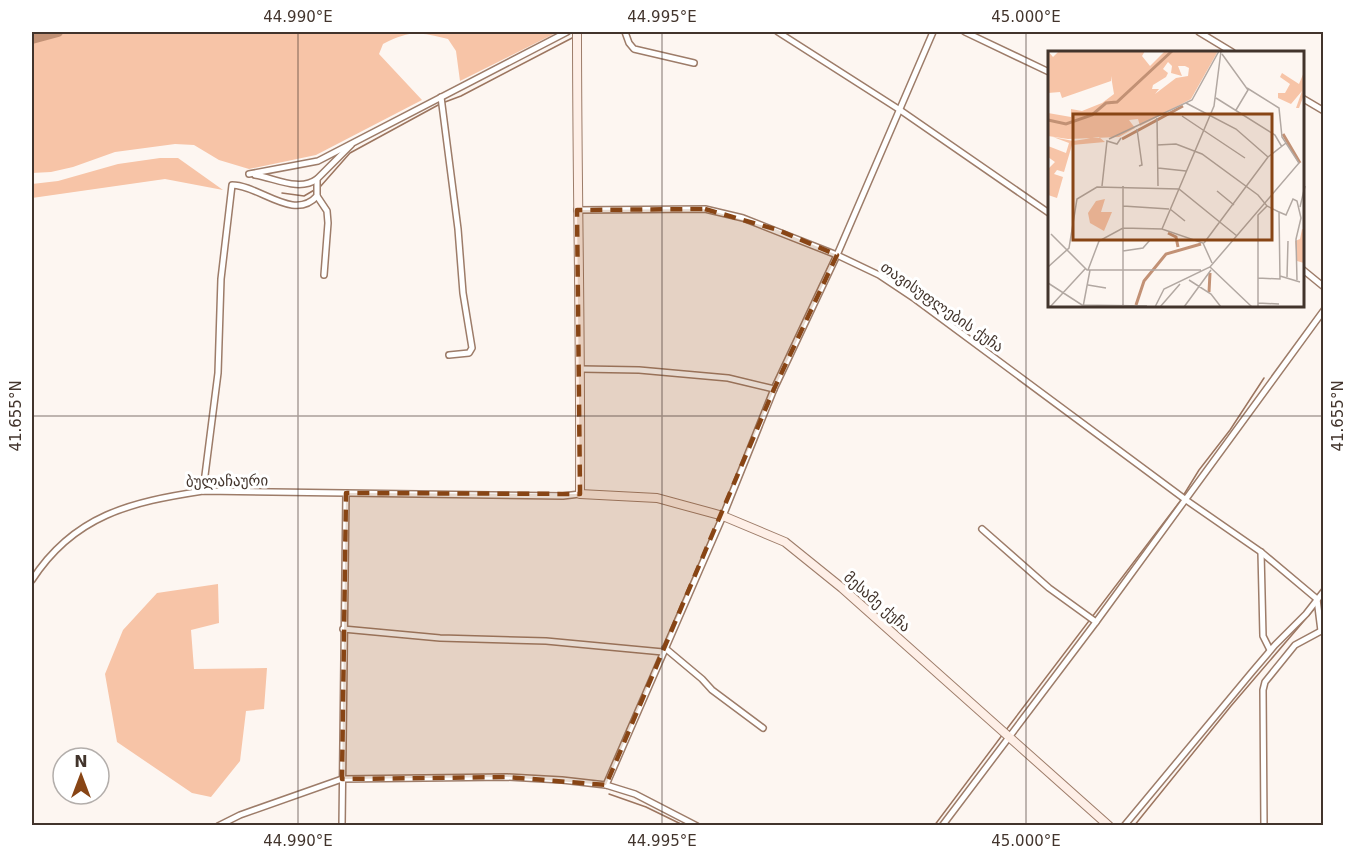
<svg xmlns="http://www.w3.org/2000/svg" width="1355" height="857" font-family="'DejaVu Sans','Noto Sans Georgian',sans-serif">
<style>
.green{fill:#f7c4a7}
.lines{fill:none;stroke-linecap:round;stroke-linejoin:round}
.stream{stroke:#9c755f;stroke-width:1.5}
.river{stroke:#c29175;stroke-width:10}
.street-casing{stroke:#9d7c69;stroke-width:8}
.secondary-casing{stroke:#9d7c69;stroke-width:10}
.street{stroke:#fff;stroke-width:5}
.secondary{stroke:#feefe7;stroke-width:8}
.marked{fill:#884515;fill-opacity:0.2;stroke:#884515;stroke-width:4.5;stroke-dasharray:12 8;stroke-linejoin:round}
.ticks{fill:none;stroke:#42342c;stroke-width:1.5;stroke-opacity:0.45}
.labels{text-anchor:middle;stroke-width:6;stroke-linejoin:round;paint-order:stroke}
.street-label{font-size:15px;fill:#42342c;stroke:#fff}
.inset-river{fill:none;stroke:#c29175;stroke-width:3}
.inset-road{fill:none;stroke:#b2a8a2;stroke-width:1.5}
.view{fill:#884515;fill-opacity:0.15;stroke:#884515;stroke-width:3}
.inset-edge{fill:none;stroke:#42342c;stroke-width:3}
.neatline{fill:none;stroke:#42342c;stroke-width:2}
.ticks-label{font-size:15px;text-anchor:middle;fill:#42342c}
</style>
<rect width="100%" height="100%" fill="#fdf6f1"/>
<g class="green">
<path d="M 32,32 L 558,32 L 460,81 L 456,51 L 448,39 C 418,32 411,30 383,44 L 379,54 L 422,100 L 316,155 L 249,169 L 219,160 L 194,145 L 175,144 L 115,152 L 73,167 L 51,172 L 32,173 Z"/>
<polygon points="160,158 178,158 223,190 165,179 32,198 32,184 58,181 118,164"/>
<polygon points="218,584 219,623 191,630 194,669 267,668 264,709 246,711 240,761 211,797 192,793 117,742 105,674 123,630 157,593"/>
</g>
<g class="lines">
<g class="stream">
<polyline points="445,102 461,96 574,37"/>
<polyline points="320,187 350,153 440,104"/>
<polyline points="282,193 304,196 316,189"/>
<polyline points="1183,496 1199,470 1230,430 1264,378"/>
<polyline points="1006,730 1181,500"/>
<polyline points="609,794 646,807 685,826"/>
<polyline points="934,826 1003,734"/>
<polyline points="1134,826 1231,706 1315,608"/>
</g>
<polyline class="river" points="32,39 58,32"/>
<defs>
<g id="street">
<polyline points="625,32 629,43 634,49 694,63"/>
<polyline points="778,32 900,110 1049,213"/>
<polyline points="965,32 1049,72"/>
<polyline points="1199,32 1232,52"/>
<polyline points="441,97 458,229 463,293 472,348 469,353 449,355"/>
<polyline points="1302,98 1324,111"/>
<polyline points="249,174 318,161 567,32"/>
<path d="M 255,175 C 275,178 299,192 317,179"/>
<polyline points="317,196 327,211 328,223 324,275"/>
<polyline points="577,210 705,209 743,218 837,255 879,275 915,299 1186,500 1261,552 1317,599 1321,631 1324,632"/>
<polyline points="1302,269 1324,287"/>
<polyline points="581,369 639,370 728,378 774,389"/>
<path d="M 203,491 L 218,373 L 221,279 L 232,185 C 259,185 294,222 317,196 L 317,179 L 351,145"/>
<polyline points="982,529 1049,588 1096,622"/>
<polyline points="1261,552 1263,636 1270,650"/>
<path d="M 32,580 C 74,515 131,502 203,491 L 563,496 L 580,494"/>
<polyline points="343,629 440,638 546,641 663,652"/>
<polyline points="665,648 702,679 712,690 763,728"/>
<polyline points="606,785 723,516 774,389 837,255 933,32"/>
<polyline points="218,826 240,815 342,779 507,777 562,780 606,785 635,794 697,826"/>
<polyline points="342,826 346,493"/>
<polyline points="942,826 1096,622 1324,310"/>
<polyline points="1124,826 1252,672 1275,645 1306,614 1324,591"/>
<polyline points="1264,826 1263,690 1265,682 1295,645 1321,631"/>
</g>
<path id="secondary" d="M 577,32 C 577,186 581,340 580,494 L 657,498 L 723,516 L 785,542 L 842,588 L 1109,826"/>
</defs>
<use href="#street" class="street-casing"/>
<use href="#secondary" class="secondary-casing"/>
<use href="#street" class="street"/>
<use href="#secondary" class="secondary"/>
</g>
<path class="marked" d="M 705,209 L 778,230 L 837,255 L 774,389 L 606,785 L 507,777 L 342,779 L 346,493 L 580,494 L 577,210 Z"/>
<path class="ticks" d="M 298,32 L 298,826M 662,32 L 662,826M 1026,32 L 1026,826M 32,416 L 1324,416"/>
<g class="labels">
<g class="street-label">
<text transform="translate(942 307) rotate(35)" y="5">თავისუფლების ქუჩა</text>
<text transform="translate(227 481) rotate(-1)" y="5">ბულაჩაური</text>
<text transform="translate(877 602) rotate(41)" y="5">მესამე ქუჩა</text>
</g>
</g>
<g transform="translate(1048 51)">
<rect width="256" height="256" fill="#fdf6f1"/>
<path d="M 0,0 L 5,6 L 11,0 L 97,0 L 94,5 L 102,15 L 117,0 L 170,0 L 143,48 L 92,75 L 90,68 L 81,69 L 87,77 L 71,86 L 20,88 L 0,85 L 0,62 L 23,66 L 23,58 L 34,60 L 54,52 L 66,43 L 63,25 L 63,30 L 14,47 L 12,41 L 0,42 ZM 120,11 L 124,15 L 123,22 L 134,25 L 130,15 L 137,15 L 141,17 L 140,25 L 128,27 L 107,43 L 111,38 L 104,38 L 105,34 L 118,26 L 120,22 L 115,18 ZM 256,21 L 256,44 L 251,57 L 248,57 L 254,40 L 243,53 L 230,47 L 230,42 L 237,42 L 242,33 L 232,26 L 234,22 L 251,33 ZM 5,86 L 25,90 L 51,86 L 57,91 L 24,94 L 16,121 L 9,119 L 6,123 L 15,126 L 9,147 L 0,144 L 0,118 L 7,111 L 0,106 L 0,95 L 18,102 L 21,92 ZM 57,148 L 53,161 L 64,161 L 56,180 L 42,172 L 40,162 L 48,150 ZM 254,178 L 256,179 L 256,212 L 249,210 L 247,190 L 252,188 Z" fill="#f7c4a7" fill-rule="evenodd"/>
<path class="inset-river" d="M 0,69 L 18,73 L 44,64 L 58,52 L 69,51 L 124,0M 235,83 L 252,112M 74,88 L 135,55M 120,182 L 128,186 L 130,196M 161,241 L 162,222M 88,254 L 96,230 L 118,203 L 153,193"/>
<path class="inset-road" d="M 174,3 L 200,39 L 188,59M 168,47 L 227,84 L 234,96M 138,52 L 188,78 L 220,106M 134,65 L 197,107M 109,67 L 110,135M 89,78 L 94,114 L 91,115M 61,88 L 144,49 L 171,0M 109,94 L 128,93 L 154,103 L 210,144 L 219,155 L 231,161 L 232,228 L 210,227M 110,117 L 138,120M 54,135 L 59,90 L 69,93 L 73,87M 169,140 L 186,154M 75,155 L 121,158M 252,156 L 257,135M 122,158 L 137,170M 231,161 L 238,164 L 245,148 L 249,150 L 253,167 L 248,188 L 249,229M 114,178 L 166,55 L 173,0M 3,183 L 39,219 L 153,219M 156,192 L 220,106 L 238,92M 75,200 L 95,197 L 102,189M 0,216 L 21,197 L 29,148 L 49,136 L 131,138 L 189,185M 162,216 L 204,256M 40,219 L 51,190 L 75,177 L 114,178 L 155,192 L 164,212M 232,225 L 252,231M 239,226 L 240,190M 141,229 L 163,243 L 173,256M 0,232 L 34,254 L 99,255M 40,234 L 58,237M 210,252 L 231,253M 75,254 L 75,135M 2,256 L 37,218M 35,256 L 42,219M 107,256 L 116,238 L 162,216 L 251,112 L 234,86 L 231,57 L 199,37M 112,256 L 132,233M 136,256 L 163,219M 210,256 L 210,164 L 219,155"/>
<path class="view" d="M 25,63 L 224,63 L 224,189 L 25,189 Z"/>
<rect width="256" height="256" class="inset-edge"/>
</g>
<rect width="1355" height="857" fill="none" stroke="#ffffff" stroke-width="66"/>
<g transform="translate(81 776)"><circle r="28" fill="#ffffff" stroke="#b3aeab" stroke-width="1.5"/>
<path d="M0-4.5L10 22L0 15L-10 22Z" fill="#884515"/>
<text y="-9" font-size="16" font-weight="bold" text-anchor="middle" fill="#42342c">N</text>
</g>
<rect x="33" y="33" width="1289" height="791" class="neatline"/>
<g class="ticks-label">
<text x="298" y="22">44.990°E</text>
<text x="662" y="22">44.995°E</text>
<text x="1026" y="22">45.000°E</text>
<text transform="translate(16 416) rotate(-90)" y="5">41.655°N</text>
<text transform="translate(1338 416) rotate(-90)" y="5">41.655°N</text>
<text x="298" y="846">44.990°E</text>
<text x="662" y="846">44.995°E</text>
<text x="1026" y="846">45.000°E</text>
</g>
</svg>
